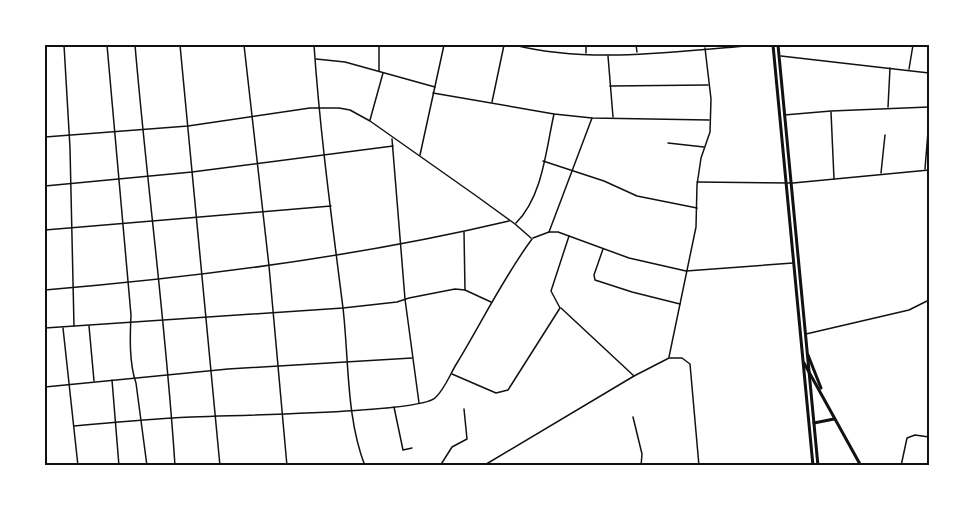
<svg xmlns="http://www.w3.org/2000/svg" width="974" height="511" font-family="'Source Sans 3',sans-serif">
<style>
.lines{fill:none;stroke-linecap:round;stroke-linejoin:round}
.minor{stroke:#111;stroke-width:1.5}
.primary{stroke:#111;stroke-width:3}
.trunk{stroke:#111;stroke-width:3}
.neatline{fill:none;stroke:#111;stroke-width:2}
</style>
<rect width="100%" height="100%" fill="#fff"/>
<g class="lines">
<g class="minor">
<polyline points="64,45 70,148 74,326"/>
<path d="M 107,45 L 131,315 C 130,336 129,363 136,383 L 147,466"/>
<path d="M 135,45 C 147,186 166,325 175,466"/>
<polyline points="180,45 220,466"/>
<polyline points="244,45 269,266 287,466"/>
<path d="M 314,45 C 320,133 332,221 343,308 C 349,360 346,417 365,466"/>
<polyline points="379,45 379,71"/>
<path d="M 514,45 C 595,65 680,50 762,45"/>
<polyline points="586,45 586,53"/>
<polyline points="636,45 637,52"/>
<polyline points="608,56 613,117"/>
<polyline points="781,56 929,73"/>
<polyline points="316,59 345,62 435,87"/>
<polyline points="909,69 913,45"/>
<polyline points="610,86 708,85"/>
<polyline points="433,93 554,114 592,118 709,120"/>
<polyline points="492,102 504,45"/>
<polyline points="888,107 890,68"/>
<polyline points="831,112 834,179"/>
<polyline points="784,115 831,111 929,107"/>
<polyline points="370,120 383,73"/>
<polyline points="45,137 188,126 310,108 339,108 350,110 370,121 475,195 515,224 531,238"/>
<polyline points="392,139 405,299 419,403"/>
<polyline points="668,143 704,147"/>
<polyline points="420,155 444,45"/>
<polyline points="543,161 604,181 637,196 697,208"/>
<polyline points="925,169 929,119"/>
<polyline points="881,173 885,135"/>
<polyline points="697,182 793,183 929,170"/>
<polyline points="45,186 192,172 393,146"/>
<path d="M 516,223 C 543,196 546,149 554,114"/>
<polyline points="45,230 331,206"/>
<polyline points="464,232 465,290"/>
<polyline points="549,232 558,232 629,258 686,271 793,263"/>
<polyline points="533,238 549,232 592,118"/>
<polyline points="603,249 594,275 595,280 632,292 680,304"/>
<path d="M 45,290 C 201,277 357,257 509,221"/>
<polyline points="561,308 634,376"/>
<polyline points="89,326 94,381"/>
<polyline points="45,328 343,308 397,302 409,298 455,289 465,290 491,302"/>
<polyline points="63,328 78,466"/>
<polyline points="806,334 909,310 929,300"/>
<polyline points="669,357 696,227 697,185 701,158 710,132 711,99 705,48"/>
<polyline points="452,374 496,393 508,390 560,308 551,291 569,236"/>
<polyline points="112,380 119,466"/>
<polyline points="45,387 228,369 412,358"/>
<polyline points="394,407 403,450 412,448"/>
<polyline points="633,417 642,454 641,466"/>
<path d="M 74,426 C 107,423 140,420 173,418 C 212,415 417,414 435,398 C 445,389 450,374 457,363 C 482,322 503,278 532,239"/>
<polyline points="322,466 363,464"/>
<polyline points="440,466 452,447 467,439 464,409"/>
<polyline points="483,466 634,376 669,358 682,358 690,364 699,466"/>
<polyline points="901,466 907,438 915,435 929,437"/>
</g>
<g class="primary">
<polyline points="808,355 821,388"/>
<polyline points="804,363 861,466"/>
</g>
<g class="trunk">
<polyline points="773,45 813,466"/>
<polyline points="778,45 818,466"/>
<polyline points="814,423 834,419"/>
</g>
</g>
<rect width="974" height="511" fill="none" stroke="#ffffff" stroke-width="93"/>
<rect x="46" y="46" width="882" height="418" class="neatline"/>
</svg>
